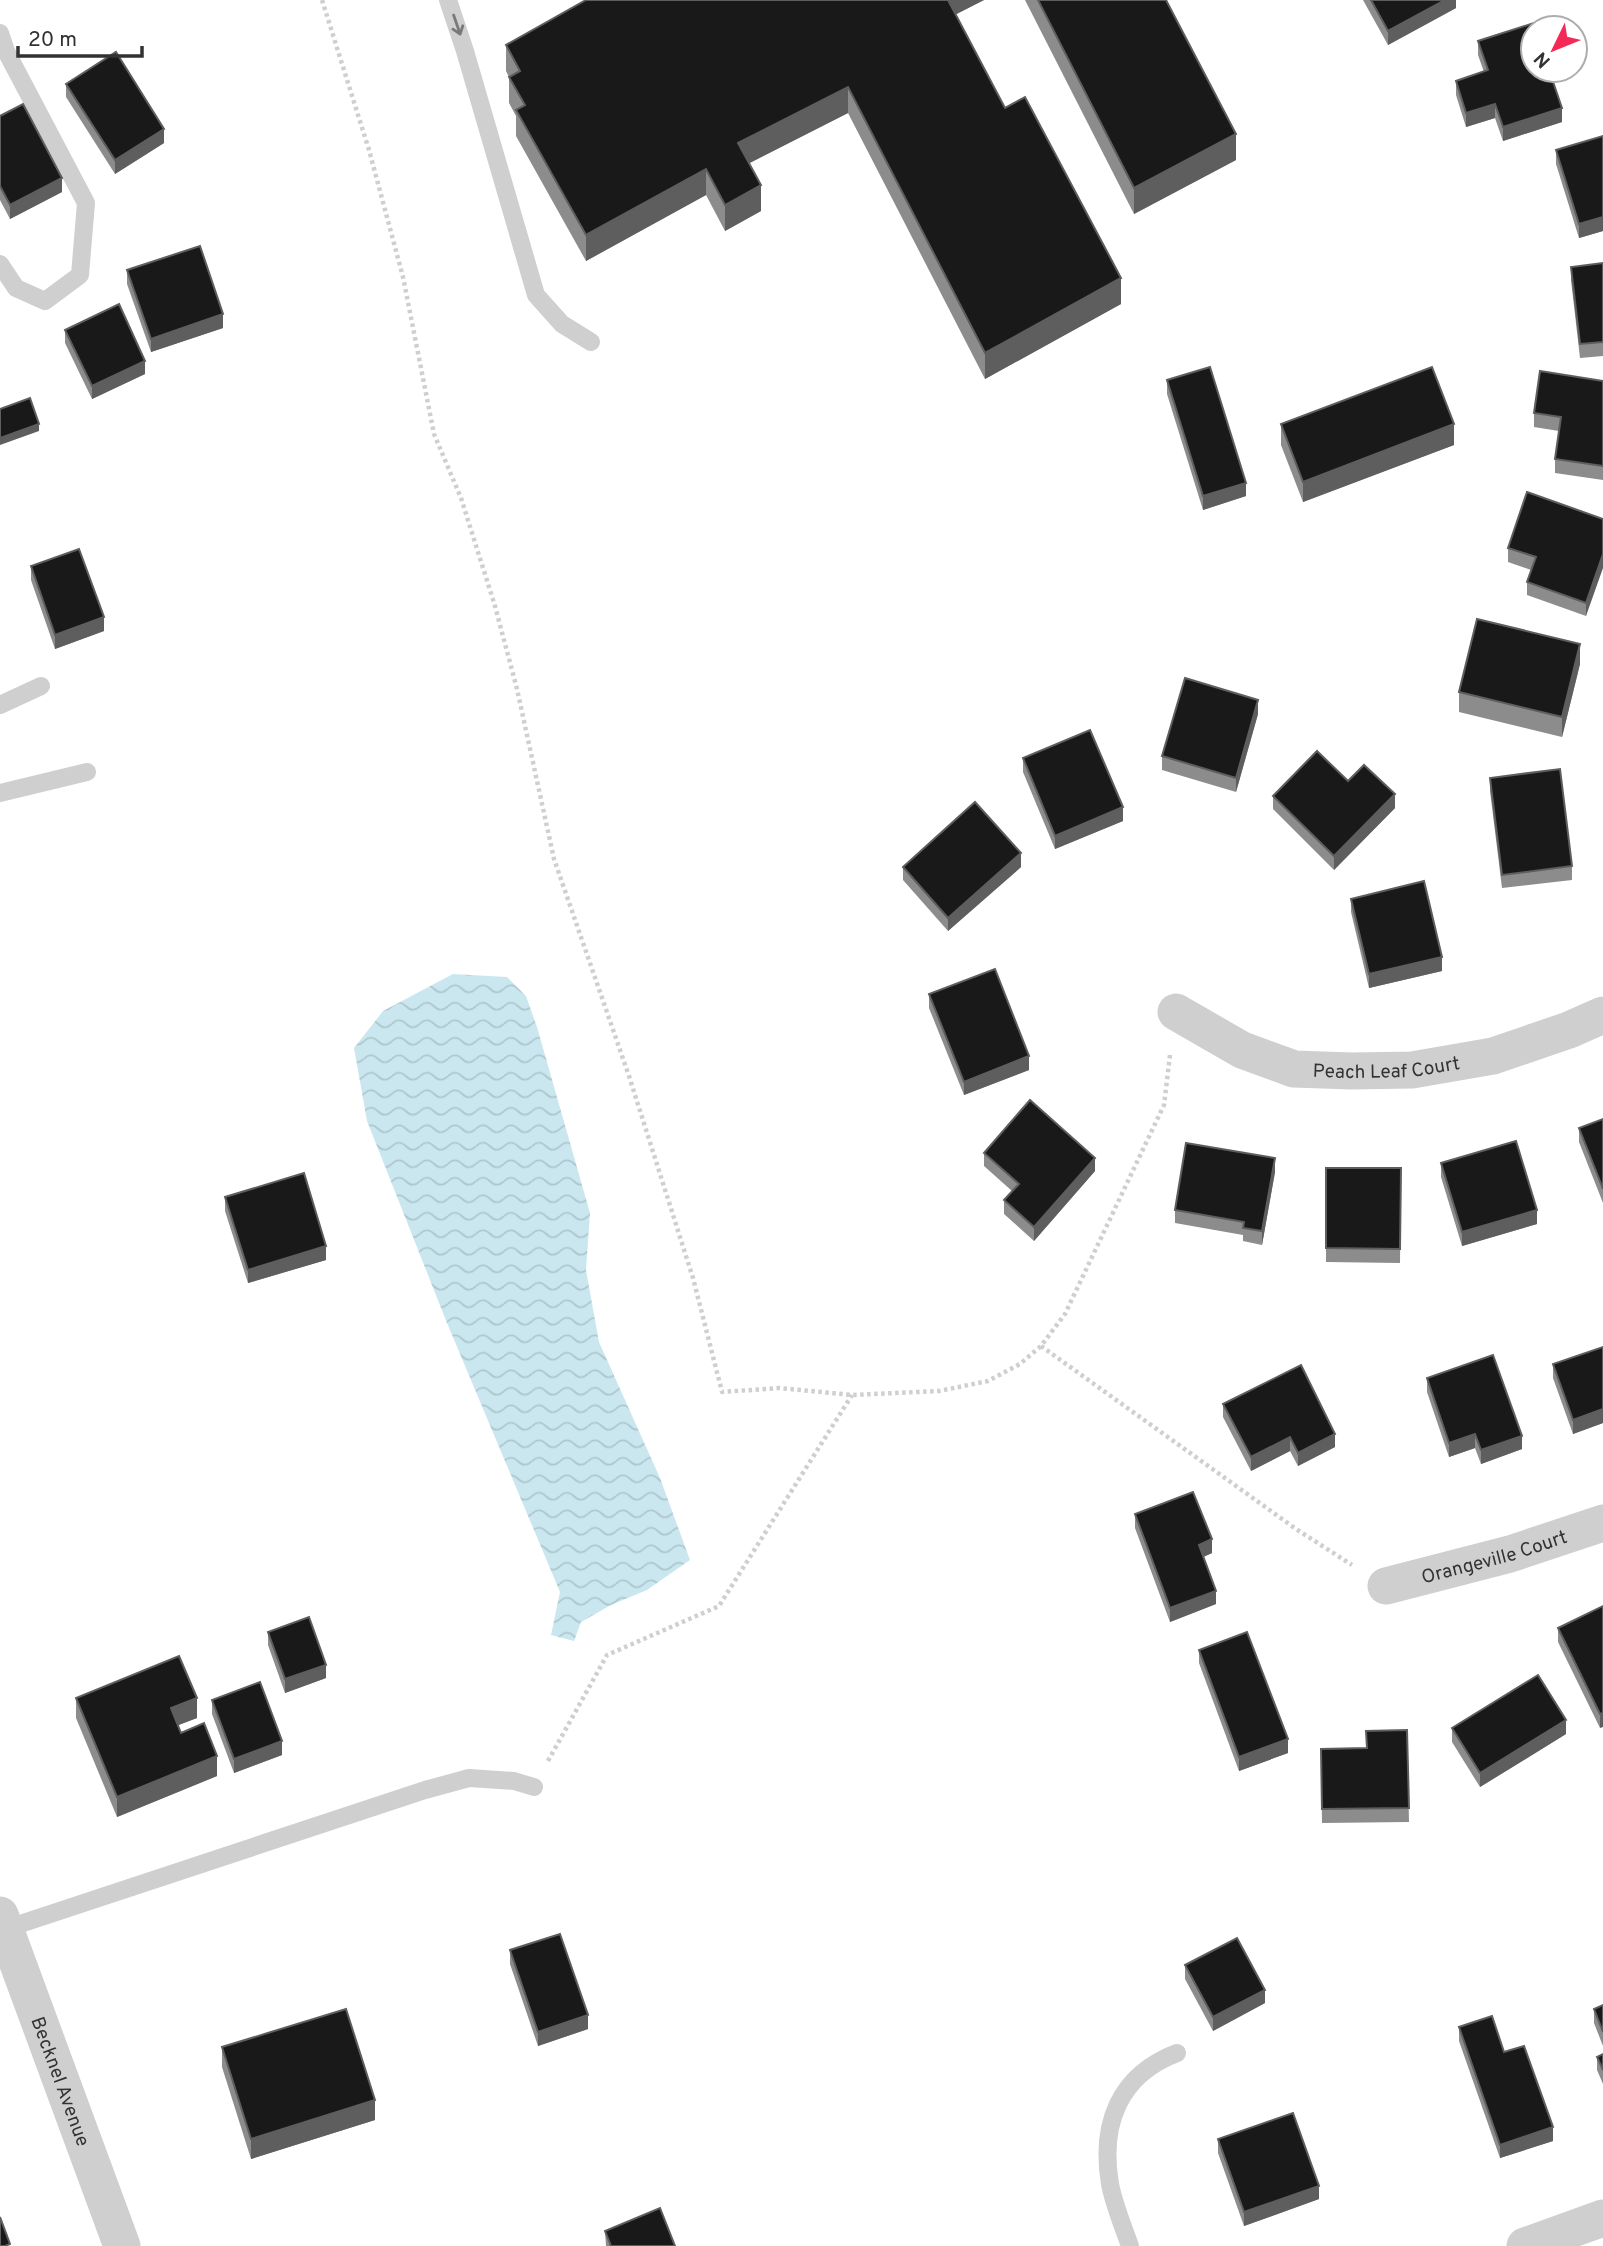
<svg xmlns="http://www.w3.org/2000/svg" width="1603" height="2246" font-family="Overpass,sans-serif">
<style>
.water{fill:url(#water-waves)}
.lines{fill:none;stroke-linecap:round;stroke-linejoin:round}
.path{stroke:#cfcfcf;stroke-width:4.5;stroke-dasharray:3.5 3.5;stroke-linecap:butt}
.service{stroke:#cfcfcf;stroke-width:18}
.minor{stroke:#cfcfcf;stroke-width:37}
.wall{fill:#8c8c8c}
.shaded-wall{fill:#5e5e5e}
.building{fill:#191919;stroke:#5e5e5e;stroke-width:2}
.oneway{stroke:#797979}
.labels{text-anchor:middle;stroke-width:7;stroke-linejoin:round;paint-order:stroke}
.street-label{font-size:19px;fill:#323232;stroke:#fff}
</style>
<defs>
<pattern id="water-waves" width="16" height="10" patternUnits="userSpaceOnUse" patternTransform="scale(1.75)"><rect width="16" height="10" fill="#cae7f0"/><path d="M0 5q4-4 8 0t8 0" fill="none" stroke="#aec7ce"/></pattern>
</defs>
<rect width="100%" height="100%" fill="#fff"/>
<polygon class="water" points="453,974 507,977 526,996 537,1027 590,1213 586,1270 599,1342 660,1478 690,1560 647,1590 611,1605 581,1622 574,1641 551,1635 560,1592 447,1323 367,1121 354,1048 383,1011"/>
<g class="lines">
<g class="path">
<polyline points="322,0 369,150 403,277 434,434 461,498 495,606 517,689 554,859 629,1076 693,1278 722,1392 779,1388 852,1395 939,1391 988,1381 1020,1364 1041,1346 1065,1314 1164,1105 1170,1055"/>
<polyline points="1041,1346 1296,1529 1352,1565"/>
<polyline points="548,1761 607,1655 719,1606 852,1395"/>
</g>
<g class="service">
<polyline points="448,0 465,51 536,295 562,324 591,342"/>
<polyline points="0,33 6,51 86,203 80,275 45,301 16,288 0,264"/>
<polyline points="0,705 41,686"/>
<polyline points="0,793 87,772"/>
<polyline points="5,1929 425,1790 469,1778 514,1781 534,1787"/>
<path d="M 1130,2246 C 1123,2226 1114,2205 1110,2184 C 1100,2124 1119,2075 1177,2053"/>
</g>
<g class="minor">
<path id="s1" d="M 1176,1012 L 1242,1050 L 1294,1069 L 1352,1071 L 1412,1070 L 1493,1056 L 1569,1030 L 1603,1015"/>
<path id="s2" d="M 1386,1586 L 1510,1554 L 1603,1523"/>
<path id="s3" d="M 0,1915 L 122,2246"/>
<polyline points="1525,2246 1603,2218"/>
</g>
</g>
<g class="wall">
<polygon points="984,0 956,14 1005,108 1121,304 985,379 848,113 749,163 761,211 725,231 706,195 586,261 516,136 516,116 509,103 509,77 506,71 506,45"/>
<polygon points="1025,0 1166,0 1236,160 1134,214"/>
<polygon points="1363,0 1456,0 1456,8 1388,45"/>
<polygon points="1478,41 1562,122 1503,141 1495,118 1466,127 1456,95 1456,81 1484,72 1478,55"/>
<polygon points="66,84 164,143 115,174 66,97"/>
<polygon points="0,116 62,192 10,219 0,200"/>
<polygon points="1603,136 1603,231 1579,238 1556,164 1556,150"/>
<polygon points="1603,263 1603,356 1580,358 1571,280 1571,267"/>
<polygon points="127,270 223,328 151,352 127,284"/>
<polygon points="65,330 145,374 92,399 65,343"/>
<polygon points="1167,380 1246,496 1203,510 1167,394"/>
<polygon points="1603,381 1603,480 1555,473 1555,459 1559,431 1534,427 1534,413"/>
<polygon points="1281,424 1454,445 1303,502 1281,445"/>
<polygon points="1603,519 1586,616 1527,595 1527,582 1531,570 1508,562 1508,548"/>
<polygon points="31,566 104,631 55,649 31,580"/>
<polygon points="1580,664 1562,737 1459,712 1459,692"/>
<polygon points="1258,714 1236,792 1162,770 1162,756"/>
<polygon points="1023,758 1123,821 1055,849 1023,772"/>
<polygon points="1490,778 1572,866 1572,880 1502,888 1490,791"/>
<polygon points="1348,781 1395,808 1334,870 1273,809 1273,796"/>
<polygon points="903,867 1021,867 948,931 903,880"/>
<polygon points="1351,899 1442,971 1369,988 1351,912"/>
<polygon points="929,994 1029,1070 964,1095 929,1008"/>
<polygon points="1603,1119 1603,1203 1579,1142 1579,1128"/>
<polygon points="984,1153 1095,1171 1034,1241 1004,1214 1004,1200 1012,1191 984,1166"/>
<polygon points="1441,1163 1537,1224 1462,1246 1441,1177"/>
<polygon points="1326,1168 1401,1168 1400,1263 1326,1262"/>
<polygon points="1275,1172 1262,1245 1243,1241 1243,1235 1175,1223 1175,1210"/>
<polygon points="225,1197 326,1260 248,1283 225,1211"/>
<polygon points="1603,1347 1603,1423 1573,1434 1553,1378 1553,1364"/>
<polygon points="1427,1378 1522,1449 1481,1464 1475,1448 1449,1457 1427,1392"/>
<polygon points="1223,1404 1335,1447 1298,1466 1290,1451 1251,1471 1223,1417"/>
<polygon points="1135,1514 1212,1553 1203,1557 1216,1604 1170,1622 1135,1528"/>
<polygon points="1603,1606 1600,1728 1558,1642 1558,1628"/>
<polygon points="268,1632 326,1678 285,1693 268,1645"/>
<polygon points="1199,1650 1288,1753 1239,1771 1199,1663"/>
<polygon points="76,1698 197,1718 178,1725 181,1733 217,1776 117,1817 76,1718"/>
<polygon points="212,1700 282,1755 234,1773 212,1714"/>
<polygon points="1452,1728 1566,1734 1480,1787 1452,1742"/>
<polygon points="1407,1730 1409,1822 1322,1823 1321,1749 1366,1748"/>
<polygon points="510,1950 588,2029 538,2046 510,1964"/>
<polygon points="1185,1965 1265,2003 1213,2031 1185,1979"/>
<polygon points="1603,2005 1603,2046 1594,2023 1594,2009"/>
<polygon points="1459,2027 1504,2052 1553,2141 1500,2158 1459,2041"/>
<polygon points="222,2047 375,2120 251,2159 222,2067"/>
<polygon points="1603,2054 1603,2084 1597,2070 1597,2057"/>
<polygon points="1218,2139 1319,2199 1244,2226 1218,2153"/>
<polygon points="605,2231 675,2246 606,2246"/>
</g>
<g class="shaded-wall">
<polygon points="945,0 984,0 945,20"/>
<polygon points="1445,0 1456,0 1456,8 1388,45 1388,31"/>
<polygon points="848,87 848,113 738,169 738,143"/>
<polygon points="1495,104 1495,118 1466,127 1466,113"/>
<polygon points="1562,108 1562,122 1503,141 1503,127"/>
<polygon points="164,129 164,143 115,174 115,160"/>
<polygon points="1236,134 1236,160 1134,214 1134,188"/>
<polygon points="706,169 706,195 586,261 586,235"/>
<polygon points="62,178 62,192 10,219 10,205"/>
<polygon points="761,185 761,211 725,231 725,205"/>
<polygon points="1603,217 1603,231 1579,238 1579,224"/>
<polygon points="1121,278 1121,304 985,379 985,353"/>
<polygon points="223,314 223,328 151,352 151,339"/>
<polygon points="145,361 145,374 92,399 92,386"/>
<polygon points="39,424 39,431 0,445 0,438"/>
<polygon points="1454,424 1454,445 1303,502 1303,482"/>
<polygon points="1246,483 1246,496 1203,510 1203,496"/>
<polygon points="1603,554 1603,568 1586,616 1586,603"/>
<polygon points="104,617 104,631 55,649 55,635"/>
<polygon points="1580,644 1580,664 1562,737 1562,717"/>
<polygon points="1258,700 1258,714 1236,792 1236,778"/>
<polygon points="1395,794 1395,808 1334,870 1334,856"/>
<polygon points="1123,807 1123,821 1055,849 1055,836"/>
<polygon points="1021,853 1021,867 948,931 948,918"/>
<polygon points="1442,957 1442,971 1369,988 1369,974"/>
<polygon points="1029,1056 1029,1070 964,1095 964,1082"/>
<polygon points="1095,1158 1095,1171 1034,1241 1034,1227"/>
<polygon points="1275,1158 1275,1172 1262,1245 1262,1231"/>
<polygon points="1537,1210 1537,1224 1462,1246 1462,1232"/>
<polygon points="326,1246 326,1260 248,1283 248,1270"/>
<polygon points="1603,1409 1603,1423 1573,1434 1573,1420"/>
<polygon points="1335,1434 1335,1447 1298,1466 1298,1453"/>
<polygon points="1475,1434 1475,1448 1449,1457 1449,1443"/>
<polygon points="1522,1436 1522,1449 1481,1464 1481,1450"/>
<polygon points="1290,1437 1290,1451 1251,1471 1251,1457"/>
<polygon points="1212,1539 1212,1553 1199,1559 1199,1545"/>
<polygon points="1216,1591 1216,1604 1170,1622 1170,1608"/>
<polygon points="326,1665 326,1678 285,1693 285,1679"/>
<polygon points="197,1698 197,1718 171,1728 171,1708"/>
<polygon points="1603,1713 1603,1727 1600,1728 1600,1714"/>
<polygon points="1566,1720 1566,1734 1480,1787 1480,1773"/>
<polygon points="1288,1739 1288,1753 1239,1771 1239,1757"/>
<polygon points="282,1741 282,1755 234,1773 234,1759"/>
<polygon points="217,1756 217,1776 117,1817 117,1797"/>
<polygon points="1265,1990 1265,2003 1213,2031 1213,2017"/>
<polygon points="588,2015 588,2029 538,2046 538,2032"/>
<polygon points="375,2100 375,2120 251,2159 251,2139"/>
<polygon points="1553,2127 1553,2141 1500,2158 1500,2145"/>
<polygon points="1319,2186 1319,2199 1244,2226 1244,2212"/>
</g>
<g class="building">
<polygon points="586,0 948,0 1005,108 1025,97 1121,278 985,353 848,87 738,143 761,185 725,205 706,169 586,235 516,110 525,105 509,77 520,71 506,45"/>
<polygon points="1038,0 1166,0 1236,134 1134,188"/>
<polygon points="1371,0 1445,0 1388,31"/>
<polygon points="1534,23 1536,28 1533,28 1533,70 1549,70 1562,108 1503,127 1495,104 1466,113 1456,81 1488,70 1478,41"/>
<polygon points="116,52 164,129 115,160 66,84"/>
<polygon points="23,104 62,178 10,205 0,186 0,116"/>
<polygon points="1603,136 1603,217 1579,224 1556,150"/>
<polygon points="200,246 223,314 151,339 127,270"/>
<polygon points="1603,263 1603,342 1580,344 1571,267"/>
<polygon points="119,304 145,361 92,386 65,330"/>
<polygon points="1210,367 1246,483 1203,496 1167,380"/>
<polygon points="1432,367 1454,424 1303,482 1281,424"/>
<polygon points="1540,371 1603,381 1603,466 1555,459 1561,417 1534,413"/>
<polygon points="30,398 39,424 0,438 0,409"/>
<polygon points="1527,492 1603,519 1603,554 1586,603 1527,582 1536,557 1508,548"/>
<polygon points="79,549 104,617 55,635 31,566"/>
<polygon points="1477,619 1580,644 1562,717 1459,692"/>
<polygon points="1185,678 1258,700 1236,778 1162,756"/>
<polygon points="1090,730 1123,807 1055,836 1023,758"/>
<polygon points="1317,751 1348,781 1364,765 1395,794 1334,856 1273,796"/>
<polygon points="1560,769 1572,866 1502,875 1490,778"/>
<polygon points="975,802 1021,853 948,918 903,867"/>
<polygon points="1424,881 1442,957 1369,974 1351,899"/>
<polygon points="995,969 1029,1056 964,1082 929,994"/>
<polygon points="1030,1100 1095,1158 1034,1227 1004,1200 1019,1184 984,1153"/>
<polygon points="1603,1119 1603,1189 1579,1128"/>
<polygon points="1516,1141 1537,1210 1462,1232 1441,1163"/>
<polygon points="1186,1143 1275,1158 1262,1231 1243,1228 1244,1222 1175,1210"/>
<polygon points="1326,1168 1401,1168 1400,1249 1326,1248"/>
<polygon points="304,1173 326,1246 248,1270 225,1197"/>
<polygon points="1603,1347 1603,1409 1573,1420 1553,1364"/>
<polygon points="1493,1355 1522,1436 1481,1450 1475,1434 1449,1443 1427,1378"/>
<polygon points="1301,1365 1335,1434 1298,1453 1290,1437 1251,1457 1223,1404"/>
<polygon points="1193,1492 1212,1539 1199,1545 1216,1591 1170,1608 1135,1514"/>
<polygon points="1603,1606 1603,1713 1600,1714 1558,1628"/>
<polygon points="309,1617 326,1665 285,1679 268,1632"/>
<polygon points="1247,1632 1288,1739 1239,1757 1199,1650"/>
<polygon points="179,1656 197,1698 171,1708 181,1733 204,1723 217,1756 117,1797 76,1698"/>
<polygon points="1538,1675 1566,1720 1480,1773 1452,1728"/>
<polygon points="260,1682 282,1741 234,1759 212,1700"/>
<polygon points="1407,1730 1409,1808 1322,1809 1321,1749 1367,1748 1366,1731"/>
<polygon points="560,1934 588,2015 538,2032 510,1950"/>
<polygon points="1237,1938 1265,1990 1213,2017 1185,1965"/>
<polygon points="1603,2005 1603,2032 1594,2009"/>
<polygon points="346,2009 375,2100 251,2139 222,2047"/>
<polygon points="1492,2016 1504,2052 1524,2046 1553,2127 1500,2145 1459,2027"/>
<polygon points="1603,2054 1603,2070 1597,2057"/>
<polygon points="1293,2113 1319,2186 1244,2212 1218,2139"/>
<polygon points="660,2208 675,2246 611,2246 605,2231"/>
<polygon points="0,2217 10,2244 5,2246 0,2246"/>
</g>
<defs><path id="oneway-shaft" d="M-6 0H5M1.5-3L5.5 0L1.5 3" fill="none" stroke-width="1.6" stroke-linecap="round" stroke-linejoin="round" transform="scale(1.75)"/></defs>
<use class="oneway" href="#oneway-shaft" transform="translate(457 25) rotate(71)"/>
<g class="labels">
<g class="street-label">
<text dy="7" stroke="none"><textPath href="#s1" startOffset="224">Peach Leaf Court</textPath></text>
<text dy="7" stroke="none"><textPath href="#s2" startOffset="112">Orangeville Court</textPath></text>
<text dy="7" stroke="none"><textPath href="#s3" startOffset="177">Becknel Avenue</textPath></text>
</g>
</g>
<g transform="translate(1554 49) rotate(227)"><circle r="33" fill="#ffffff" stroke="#adadad" stroke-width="2"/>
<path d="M0-5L12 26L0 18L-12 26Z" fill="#f42955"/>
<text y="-10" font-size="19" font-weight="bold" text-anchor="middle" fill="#323232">N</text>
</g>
<path d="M18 46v10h124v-10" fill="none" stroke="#323232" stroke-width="3.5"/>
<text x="28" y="46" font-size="21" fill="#323232" stroke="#ffffff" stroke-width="5" paint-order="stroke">20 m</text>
</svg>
